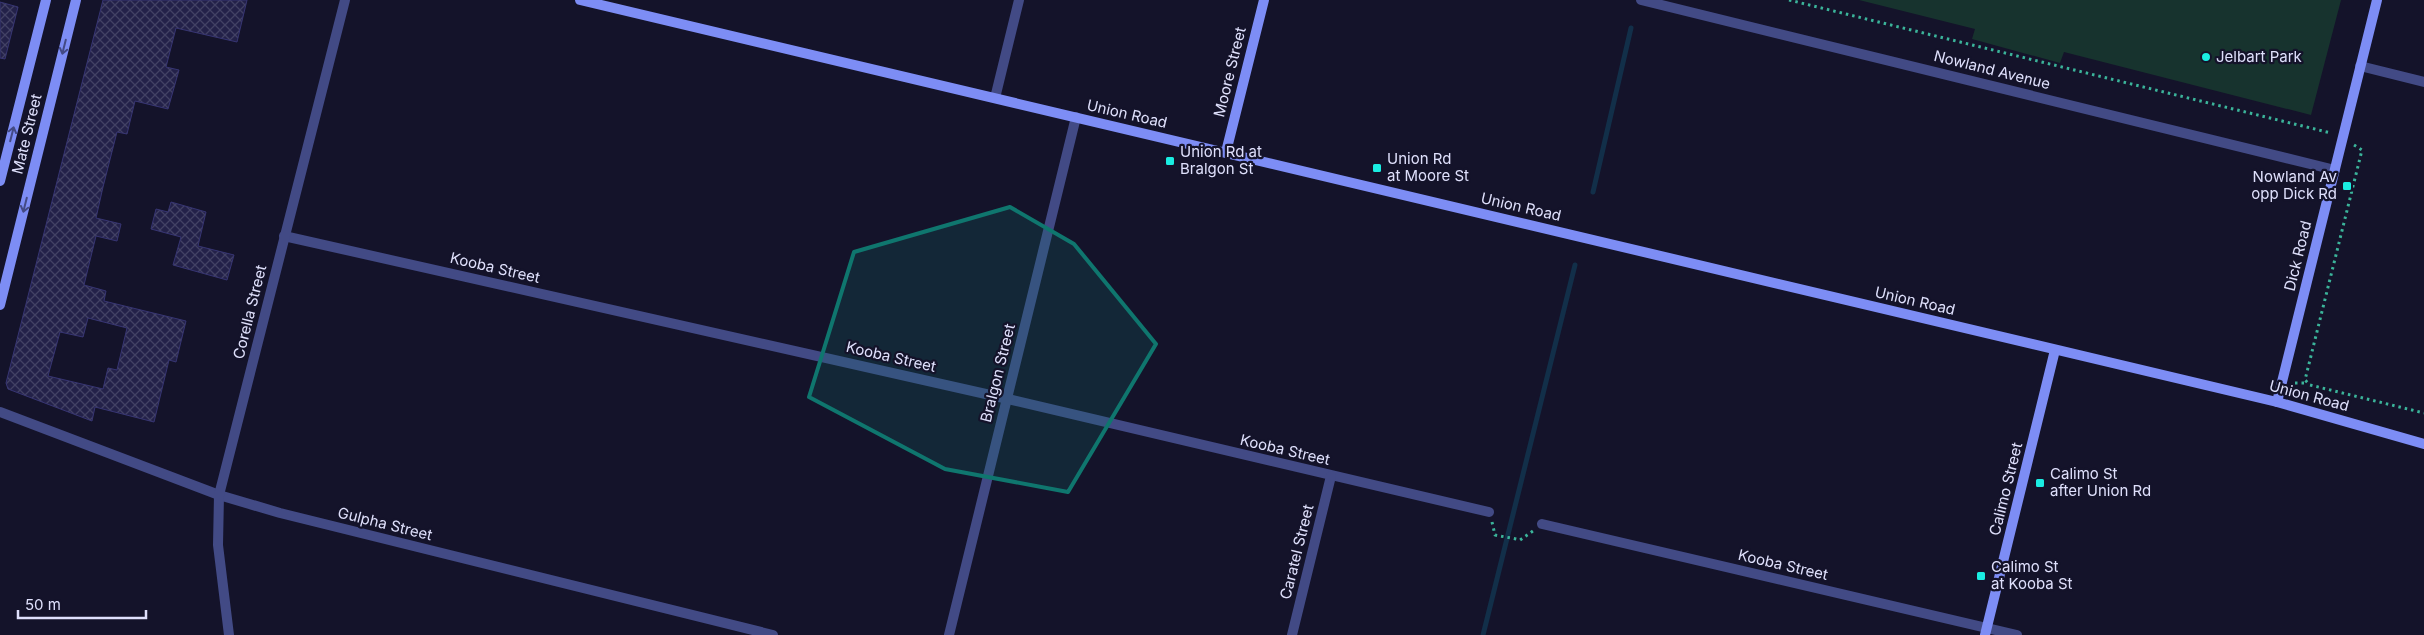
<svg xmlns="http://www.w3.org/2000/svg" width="2424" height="635" font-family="Inter,sans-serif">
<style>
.pitch{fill:#17332e}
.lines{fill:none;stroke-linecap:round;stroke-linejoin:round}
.stream{stroke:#122f49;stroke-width:5}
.building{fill:url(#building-cross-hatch);stroke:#373573;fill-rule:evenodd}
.path{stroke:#3bb49a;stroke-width:3;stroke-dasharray:2.5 4;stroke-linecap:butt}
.street{stroke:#424a85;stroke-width:10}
.secondary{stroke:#7d8df5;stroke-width:10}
.oneway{stroke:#434a85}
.marked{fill:#0f766e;fill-opacity:0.2;stroke:#0f766e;stroke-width:4;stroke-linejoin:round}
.poi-dot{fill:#1aede2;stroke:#14132a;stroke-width:2}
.labels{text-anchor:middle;stroke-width:4.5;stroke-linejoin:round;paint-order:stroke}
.poi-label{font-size:15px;fill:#dfe0fc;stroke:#14132a;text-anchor:start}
.street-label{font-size:15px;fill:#dfe0fc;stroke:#14132a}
</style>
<defs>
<pattern id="building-cross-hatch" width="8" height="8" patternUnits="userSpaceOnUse" patternTransform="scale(1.25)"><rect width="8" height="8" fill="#232149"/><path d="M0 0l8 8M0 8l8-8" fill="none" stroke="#424164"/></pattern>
</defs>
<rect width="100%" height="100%" fill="#14132a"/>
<polygon class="pitch" points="1859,0 2341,0 2311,115 2064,52 2060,63 1972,39 1975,29"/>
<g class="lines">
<g class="stream">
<polyline points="1593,192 1631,28"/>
<polyline points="1483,635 1575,265"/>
</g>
</g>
<g class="building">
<path d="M 103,0 L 247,0 L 237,42 L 176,28 L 166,67 L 179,70 L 168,109 L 135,101 L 127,134 L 117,132 L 103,187 L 96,218 L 121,224 L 117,241 L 96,236 L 84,285 L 106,291 L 104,301 L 186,321 L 176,362 L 169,360 L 154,422 L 95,407 L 92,421 L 8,389 L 6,383 ZM 88,318 L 127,328 L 117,370 L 108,368 L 103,389 L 48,376 L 60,332 L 83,337 Z"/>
<polygon points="0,2 18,7 5,59 0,58"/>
<polygon points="171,202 206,212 198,246 234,255 227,280 173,265 181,237 151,229 156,209 168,212"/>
</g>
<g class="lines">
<g class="path">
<polyline points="1789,0 2331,133"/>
<polyline points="2354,145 2362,150 2305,380 2310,385 2424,413"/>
<polyline points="2295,383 2306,383"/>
<polyline points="1492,522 1495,535 1516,539 1520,540 1533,531"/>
</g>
<g class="street">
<polyline points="1641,0 2335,170"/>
<polyline points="2360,66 2424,82"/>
<polyline points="995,98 1019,0"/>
<polyline points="284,236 1008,399 1489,512"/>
<polyline points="0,412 219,495 280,513 773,635"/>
<polyline points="1542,524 2017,635"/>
<polyline points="229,635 218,545 219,495 345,0"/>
<polyline points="949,635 1076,117"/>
<polyline points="1292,635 1331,476"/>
</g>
<g class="secondary">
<polyline points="580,0 2277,402 2424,444"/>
<polyline points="1226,152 1264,0"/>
<polyline points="0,181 46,0"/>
<polyline points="0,305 76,0"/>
<polyline points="2277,402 2377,0"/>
<polyline points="1985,635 2055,350"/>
</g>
</g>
<defs><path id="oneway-shaft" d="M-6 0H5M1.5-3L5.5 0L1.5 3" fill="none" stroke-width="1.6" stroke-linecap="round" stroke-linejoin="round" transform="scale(1.25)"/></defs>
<g class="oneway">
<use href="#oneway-shaft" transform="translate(64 47) rotate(104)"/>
<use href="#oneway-shaft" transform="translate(12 134) rotate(-76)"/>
<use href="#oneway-shaft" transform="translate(25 205) rotate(104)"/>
</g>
<path class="marked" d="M 1010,207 L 1074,244 L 1156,344 L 1068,492 L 945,469 L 809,397 L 854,252 Z"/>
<g class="poi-dot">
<circle cx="2206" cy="57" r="5"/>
<rect x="1165" y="156" width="10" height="10" rx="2.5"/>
<rect x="1372" y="163" width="10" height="10" rx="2.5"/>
<rect x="2342" y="181" width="10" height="10" rx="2.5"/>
<rect x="2035" y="478" width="10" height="10" rx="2.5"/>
<rect x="1976" y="571" width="10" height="10" rx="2.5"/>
</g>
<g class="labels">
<g class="poi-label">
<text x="2216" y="62">Jelbart Park</text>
<text x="1180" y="157">Union Rd at<tspan x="1180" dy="17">Bralgon St</tspan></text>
<text x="1387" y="164">Union Rd<tspan x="1387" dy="17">at Moore St</tspan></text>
<text x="2337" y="182" text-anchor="end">Nowland Av<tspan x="2337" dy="17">opp Dick Rd</tspan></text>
<text x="2050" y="479">Calimo St<tspan x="2050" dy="17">after Union Rd</tspan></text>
<text x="1991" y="572">Calimo St<tspan x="1991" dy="17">at Kooba St</tspan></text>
</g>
<g class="street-label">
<text transform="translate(1992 70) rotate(14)" y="5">Nowland Avenue</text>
<text transform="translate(1230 72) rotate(-76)" y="5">Moore Street</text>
<text transform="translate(1127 114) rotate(13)" y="5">Union Road</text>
<text transform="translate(27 134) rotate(-76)" y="5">Mate Street</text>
<text transform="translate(1521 207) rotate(13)" y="5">Union Road</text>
<text transform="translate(2298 256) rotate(-76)" y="5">Dick Road</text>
<text transform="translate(495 268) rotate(13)" y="5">Kooba Street</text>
<text transform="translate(1915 301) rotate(13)" y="5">Union Road</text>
<text transform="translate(250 312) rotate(-76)" y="5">Corella Street</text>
<text transform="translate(891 357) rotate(13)" y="5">Kooba Street</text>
<text transform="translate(998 373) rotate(-76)" y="5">Bralgon Street</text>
<text transform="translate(2309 396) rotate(15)" y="5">Union Road</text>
<text transform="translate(1285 450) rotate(13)" y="5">Kooba Street</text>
<text transform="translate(2006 489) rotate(-76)" y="5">Calimo Street</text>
<text transform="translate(385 524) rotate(14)" y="5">Gulpha Street</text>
<text transform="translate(1297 552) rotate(-76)" y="5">Caratel Street</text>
<text transform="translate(1783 565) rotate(13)" y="5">Kooba Street</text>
</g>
</g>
<path d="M18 610v8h128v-8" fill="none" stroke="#dfe0fc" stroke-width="2.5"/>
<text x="25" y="610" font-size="15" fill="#dfe0fc" stroke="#14132a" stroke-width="4" paint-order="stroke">50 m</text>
</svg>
